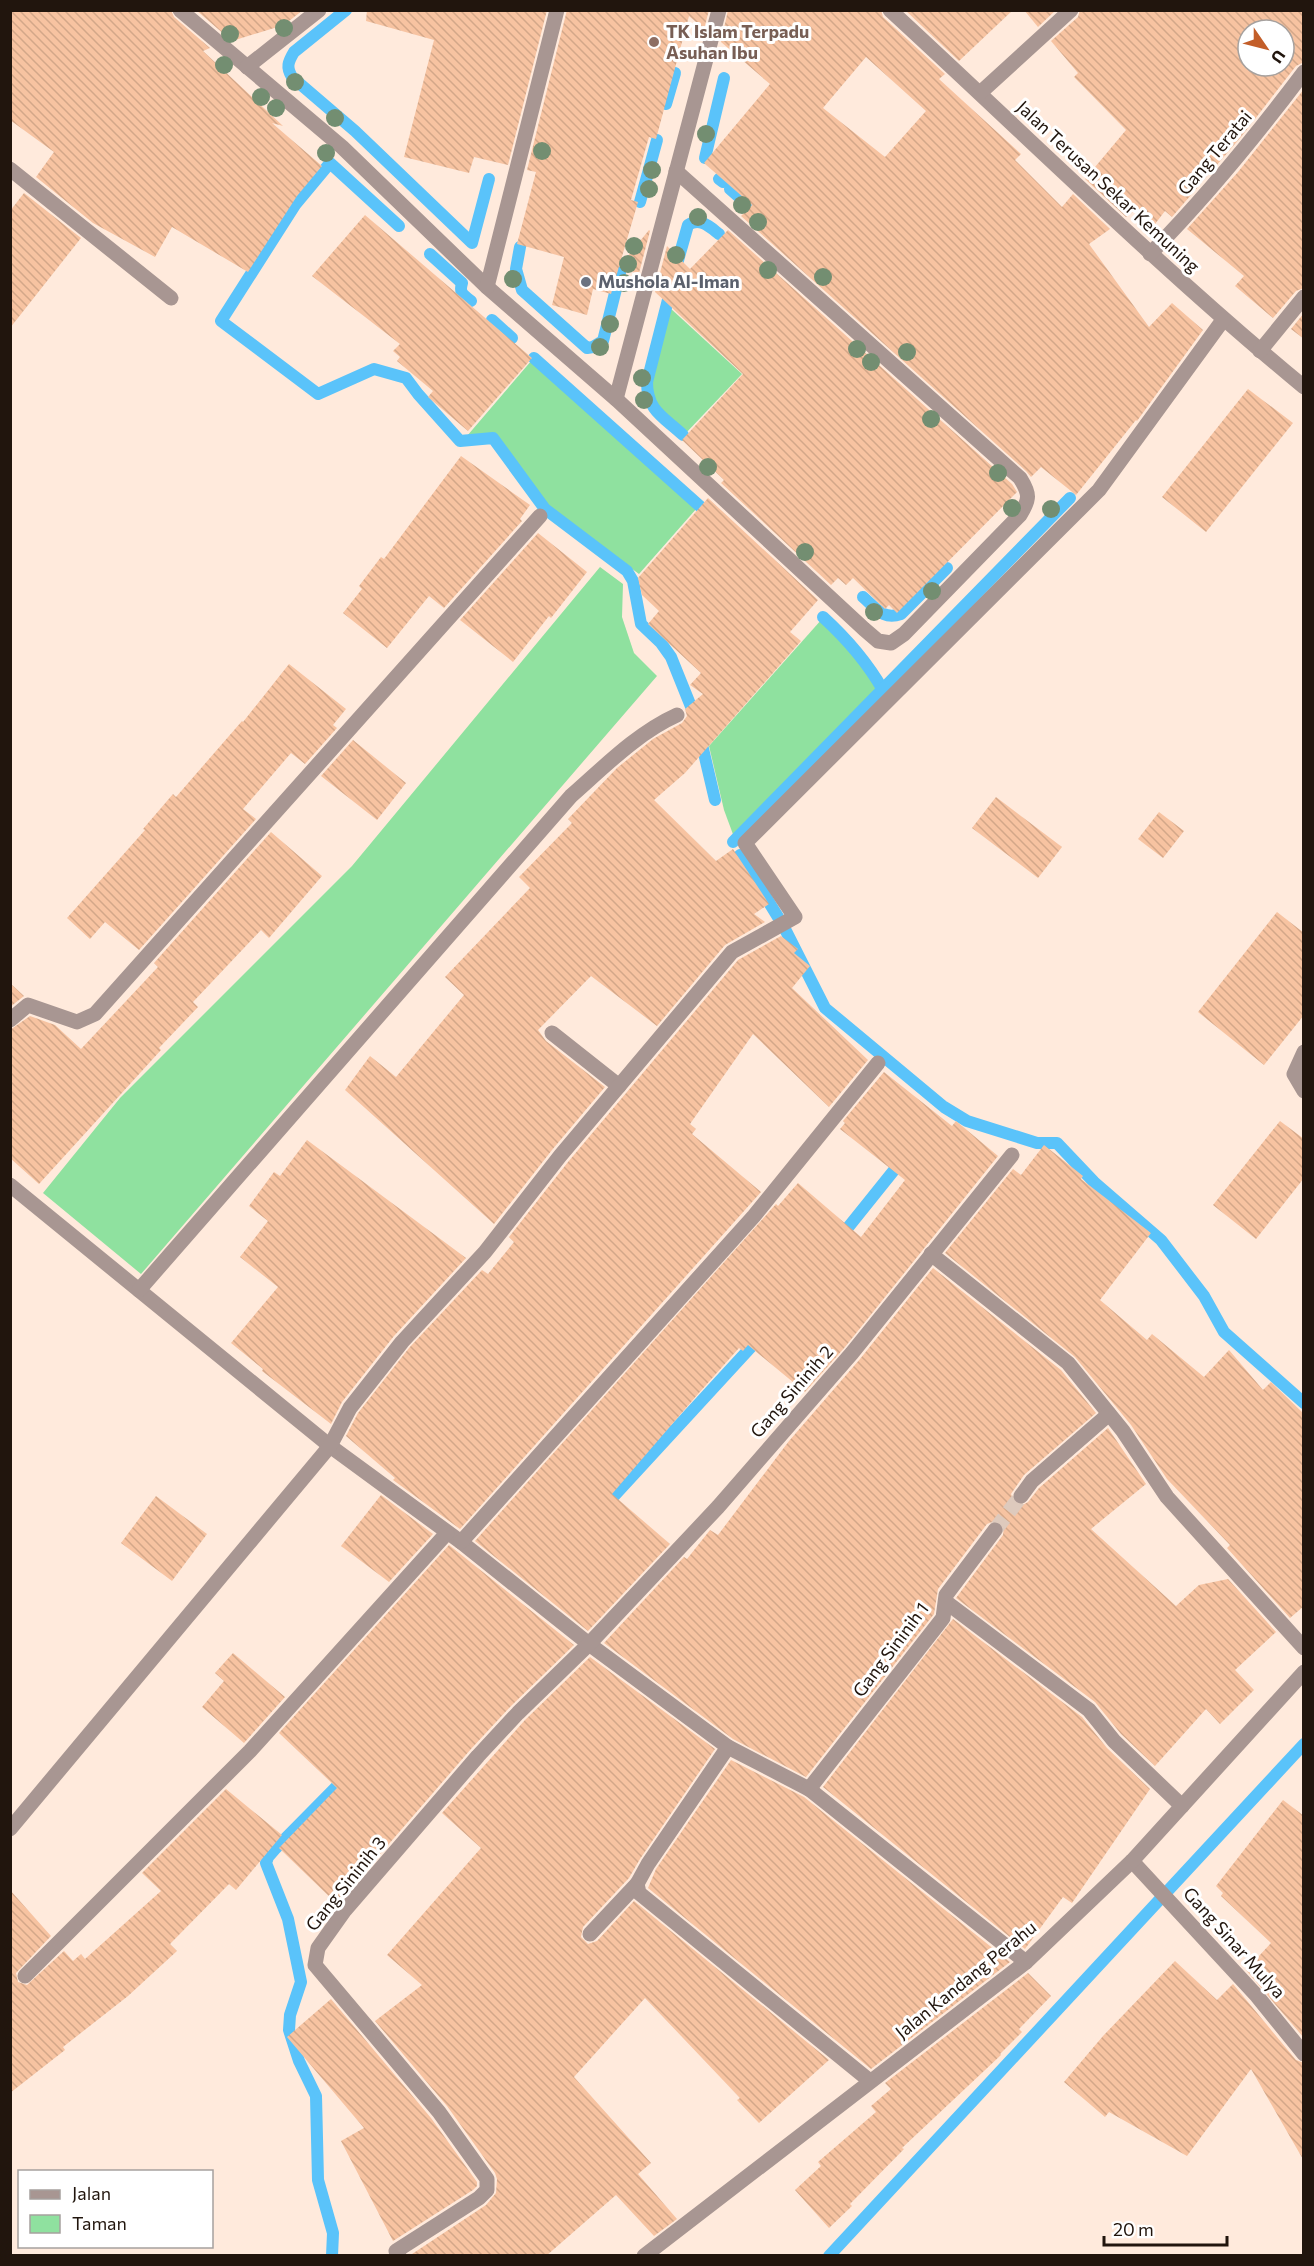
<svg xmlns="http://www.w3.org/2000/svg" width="1314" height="2266" font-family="Commissioner,sans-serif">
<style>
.green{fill:#8fe19f}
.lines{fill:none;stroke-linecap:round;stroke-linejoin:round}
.stream{stroke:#5ac3fa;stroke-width:12}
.building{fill:url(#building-back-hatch);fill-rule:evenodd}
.minor-tunnel{stroke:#decabd;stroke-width:15;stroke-dasharray:15 8;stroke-linecap:butt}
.minor{stroke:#a89692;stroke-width:15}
.tree{fill:#738e71}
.education-dot{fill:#8d6e63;stroke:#fff;stroke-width:2}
.worship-dot{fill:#6b7280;stroke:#fff;stroke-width:2}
.labels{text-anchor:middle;stroke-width:6;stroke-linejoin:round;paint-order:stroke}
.education-label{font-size:18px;font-weight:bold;fill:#785e54;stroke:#fff;text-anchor:start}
.street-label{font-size:18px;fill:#21150d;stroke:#fff}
.worship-label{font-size:18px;font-weight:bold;fill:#5b616d;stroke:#fff;text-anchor:start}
</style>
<defs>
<pattern id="building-back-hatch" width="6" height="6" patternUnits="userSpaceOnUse" patternTransform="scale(1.5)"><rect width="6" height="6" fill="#f7c3a1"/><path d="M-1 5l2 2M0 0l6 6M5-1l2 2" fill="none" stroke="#d3a789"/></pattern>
</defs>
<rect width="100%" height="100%" fill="#ffeadc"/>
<g class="green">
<polygon points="669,307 742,374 685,434 656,408 648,390"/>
<polygon points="532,360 697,508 639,574 549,507 494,433 467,436"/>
<polygon points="600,567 623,584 622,617 634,653 657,676 141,1274 43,1193 120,1098 352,866"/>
<polygon points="822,619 868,670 880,690 734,837 724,810 709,746"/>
</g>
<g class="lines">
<g class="stream">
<path d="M 346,10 L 294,52 C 288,62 286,67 292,77 L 355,131 L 472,243 L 489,179"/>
<polyline points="666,104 675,73"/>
<polyline points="705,158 724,78"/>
<polyline points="719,179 723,182"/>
<polyline points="730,189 763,218"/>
<polyline points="640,202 657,140"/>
<polyline points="399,226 330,163 295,205 221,321 318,394 374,369 406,378 418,394 460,441 493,438 545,509 627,571 633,581 641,624 661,643 671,657 696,719"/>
<polyline points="520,247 516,269 522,290 587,348 593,347 603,341 620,273"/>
<path d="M 430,254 L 462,283 C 459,293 463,295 471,301"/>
<path d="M 675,271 L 688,225 C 700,217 710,227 719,234"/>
<path d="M 671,288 L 647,382 C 647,411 664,417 683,435"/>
<polyline points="492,320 512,338"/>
<polyline points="534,358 712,517"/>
<path d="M 863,597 C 877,609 883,620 901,614 L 947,568"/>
<path d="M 823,617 C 846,638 867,662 883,690"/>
<polyline points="700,736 715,800"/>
<polyline points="733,842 1070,498"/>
<polyline points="740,855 778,917"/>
<polyline points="786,931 825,1008 944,1107 967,1121 1037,1143 1057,1143 1094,1182 1161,1240 1204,1296 1224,1332 1304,1403"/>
<polyline points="838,1240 903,1159"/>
<polyline points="603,1508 762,1335"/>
<polyline points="332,2256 333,2233 318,2180 316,2096 299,2061 289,2030 290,2015 301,1982 288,1919 266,1863 268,1857 275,1849 348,1775"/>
<polyline points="829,2256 1304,1744"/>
</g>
</g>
<g class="building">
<polygon points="10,10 171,10 174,17 210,48 203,51 283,126 272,123 322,166 297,196 248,272 172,227 155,257 93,223 36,177 54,152 10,120"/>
<polygon points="196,10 303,10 284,25 232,41"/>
<polygon points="367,10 547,10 508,165 474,157 469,173 404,157 434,40 366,21"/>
<polygon points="567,10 709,10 704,29 689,16 656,139 649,137 631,200 638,202 611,294 593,289 587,315 552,305 564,257 517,244 536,172 527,170"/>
<path d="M 728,10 L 881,10 L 883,17 L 945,74 L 939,79 L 1021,154 L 1015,160 L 1062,207 L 1073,194 L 1110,229 L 1089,244 L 1149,327 L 1172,303 L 1203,330 L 1137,421 L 1136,420 L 1076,495 L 1041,467 L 1031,477 L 1026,471 L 741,216 L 752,205 L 704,163 L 770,84 L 721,42 ZM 866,57 L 926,111 L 885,157 L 823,108 Z"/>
<polygon points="905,10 1013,10 959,61"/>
<polygon points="1024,10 1056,10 1038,27"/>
<path d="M 1080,10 L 1304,10 L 1304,62 L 1296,66 L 1241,137 L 1172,217 L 1165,211 L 1155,224 L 1137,209 L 1126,217 L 1085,179 L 1126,130 L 1074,77 L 1078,73 L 1051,41 L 1078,17 ZM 1248,30 L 1284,30 L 1284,66 L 1248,66 Z"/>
<polygon points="1304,89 1304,288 1296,291 1273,318 1235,286 1244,276 1187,229 1238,172"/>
<polygon points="24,193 81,238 10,328 10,211"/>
<polygon points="365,215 532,358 468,431 428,397 433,391 397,361 400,357 393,351 400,344 312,276"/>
<polygon points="649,230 650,231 638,277 623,262"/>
<polygon points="728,230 1012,484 1017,492 897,613 889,605 885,609 853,578 846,585 838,578 831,585 721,483 724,480 682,440 743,374 655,292 667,246 690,269"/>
<polygon points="1304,313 1304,339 1291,329"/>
<polygon points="1248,389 1293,423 1206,532 1162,497"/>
<polygon points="461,456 530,505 520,519 522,521 444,608 429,596 387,648 343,613 362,589 359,586 381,557 384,559"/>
<polygon points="708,498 818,600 790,632 801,641 685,773 654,800 716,861 733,849 769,904 754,914 765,922 725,945 657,1026 591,976 538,1030 546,1041 605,1087 552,1150 494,1224 345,1090 370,1056 396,1077 464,995 445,977 530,888 519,877 572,823 568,819 617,768 653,739 682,723 687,716 685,709 703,694 690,685 701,673 648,624 659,611 642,595 638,578"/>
<polygon points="538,533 587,572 551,618 549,616 513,662 460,620"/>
<polygon points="289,664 346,709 333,725 337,728 305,764 291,753 243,809 256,819 139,950 105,922 90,939 67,918 145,830 143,829 173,794 176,797 242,721 243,722"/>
<polygon points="353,740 406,783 377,820 321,776"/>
<polygon points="996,797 1062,847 1038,878 972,828"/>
<polygon points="1159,812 1184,831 1163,858 1138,839"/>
<polygon points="271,832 322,876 269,938 261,930 193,1002 198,1007 159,1048 161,1050 39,1184 10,1158 10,1030 30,1016 55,1025 81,1049 158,967 154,963"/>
<polygon points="1277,912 1304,933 1304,1015 1264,1065 1198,1012"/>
<polygon points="781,936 798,949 794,953 810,966 792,988 868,1060 829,1107 753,1034 690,1124 696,1129 692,1134 761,1192 460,1529 393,1480 395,1478 346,1436 358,1413 409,1348 482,1270 488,1274 514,1242 509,1237 568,1162 738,960"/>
<polygon points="10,983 24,996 10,1007"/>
<polygon points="884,1072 952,1126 956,1121 998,1156 845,1347 805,1392 748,1345 743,1351 739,1348 698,1394 612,1494 670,1544 588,1631 475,1541 776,1204 778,1206 798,1183 861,1237 905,1180 840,1129 845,1123 843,1121"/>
<polygon points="1280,1121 1304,1139 1304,1178 1256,1239 1213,1205"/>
<polygon points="307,1140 466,1258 394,1336 342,1402 331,1424 262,1371 263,1369 231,1343 278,1287 240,1257 268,1221 249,1206 274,1172 280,1176"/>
<polygon points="1044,1145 1083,1176 1081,1179 1151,1233 1100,1300 1147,1340 1152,1334 1204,1377 1229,1350 1263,1390 1271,1382 1304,1414 1304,1606 1290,1618 1227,1548 1230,1545 1167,1479 1131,1425 1075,1357 945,1253 1013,1169 1021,1175"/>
<polygon points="933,1268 1061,1370 1096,1413 1024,1475 1011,1494 1015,1503 1021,1506 1028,1502 1039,1488 1108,1428 1146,1484 1091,1529 1176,1606 1199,1585 1228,1579 1276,1632 1235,1670 1254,1690 1220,1724 1206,1709 1155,1766 1121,1734 1095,1702 956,1598 1003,1535 1004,1526 997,1520 987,1524 938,1589 934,1614 806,1777 733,1739 604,1643 684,1557 687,1559 710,1530 718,1535 789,1441 860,1359"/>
<polygon points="381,1495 433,1534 389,1582 341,1546"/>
<polygon points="156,1496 207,1534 172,1581 121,1543"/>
<polygon points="449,1545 574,1645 511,1706 471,1749 337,1904 279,1848 337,1788 279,1733"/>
<polygon points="953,1619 1082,1717 1107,1748 1150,1789 1072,1903 1063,1897 1025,1949 823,1787"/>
<polygon points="233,1653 285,1697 244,1743 202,1707 224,1681 215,1673"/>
<polygon points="590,1657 715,1749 640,1859 629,1878 583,1927 581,1937 588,1944 597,1941 634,1901 829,2060 759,2123 737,2100 740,2098 645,1998 574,2077 651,2163 638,2174 677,2219 654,2236 616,2195 546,2256 409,2256 486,2205 496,2193 497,2179 495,2173 447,2106 375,2021 422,1985 387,1955 481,1848 442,1813 525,1720"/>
<polygon points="731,1760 804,1797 1010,1962 871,2069 648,1888 656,1869"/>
<polygon points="226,1789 282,1835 236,1890 229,1884 170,1944 177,1951 128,1996 63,2047 65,2050 10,2093 10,1890 51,1936 16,1973 18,1982 27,1985 64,1951 73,1961 81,1954 85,1959 161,1891 142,1873"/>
<polygon points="1283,1800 1304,1816 1304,2038 1246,1970 1271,1943 1221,1896 1223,1893 1216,1886"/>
<polygon points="1175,1961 1217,2000 1233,1984 1296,2060 1304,2063 1304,2161 1251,2069 1187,2156 1109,2112 1105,2117 1064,2082 1103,2036"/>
<polygon points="1028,1973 1051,1996 1019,2029 1022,2032 1000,2054 1001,2055 902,2148 904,2149 850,2204 852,2206 829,2228 795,2190 821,2166 818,2162 876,2112 871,2106 891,2089 885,2083"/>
<polygon points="331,1999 431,2118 477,2182 477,2186 473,2190 393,2241 341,2141 364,2128 287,2037"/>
</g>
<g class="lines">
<polyline class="minor-tunnel" points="995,1530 1021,1496"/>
<g class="minor">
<path d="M 180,10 L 342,147 L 487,287 L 616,399 L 864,629 L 878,641 L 891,643 L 904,634 L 1020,515 C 1030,499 1030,494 1020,478 L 676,171"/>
<path d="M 890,10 C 1027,136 1160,268 1304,387"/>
<polyline points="247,67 319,10"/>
<polyline points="980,93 1071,10"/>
<polyline points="10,169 171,298"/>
<path d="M 1150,254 C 1206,197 1256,136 1304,72"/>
<polyline points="487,287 557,10"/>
<polyline points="1260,351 1304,297"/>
<polyline points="616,399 719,10"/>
<polyline points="10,1020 28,1005 77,1022 95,1014 540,516"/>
<polyline points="552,1033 619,1086"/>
<polyline points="1304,1052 1294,1074 1304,1091"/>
<polyline points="10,1185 330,1446 461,1542 589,1644 728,1747 809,1789 1026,1962"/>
<polyline points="931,1254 1068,1363 1123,1431 1167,1497 1304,1648"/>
<path d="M 139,1290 L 571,796 C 603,768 637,733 677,715"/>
<polyline points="1021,1496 1032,1481 1109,1414"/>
<polyline points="461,1542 754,1216 878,1063"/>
<polyline points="946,1602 1089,1710 1114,1741 1182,1806"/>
<polyline points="728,1747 648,1864 637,1884 639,1893 870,2081"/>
<polyline points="809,1789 943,1618 946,1595 995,1530"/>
<polyline points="10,1829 330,1446 350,1408 402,1342 485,1252 560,1156 732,952 795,917 745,843 1099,490 1223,320"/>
<polyline points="1132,1861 1257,1996 1304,2054"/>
<polyline points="590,1934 637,1884"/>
<polyline points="25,1976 250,1751 447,1533"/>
<polyline points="399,2256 396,2251 479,2198 487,2190 487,2179 439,2112 315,1965 318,1948 345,1910 478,1756 518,1713 589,1644 718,1507 852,1353 1012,1155"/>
<polyline points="644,2256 1026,1962 1132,1861 1304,1672"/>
</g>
</g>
<g class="tree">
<circle cx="284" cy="28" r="9"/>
<circle cx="230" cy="34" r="9"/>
<circle cx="224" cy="65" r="9"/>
<circle cx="295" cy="82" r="9"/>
<circle cx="261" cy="97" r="9"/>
<circle cx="276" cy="108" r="9"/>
<circle cx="335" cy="118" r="9"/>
<circle cx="706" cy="134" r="9"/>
<circle cx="542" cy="151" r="9"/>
<circle cx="326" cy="153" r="9"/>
<circle cx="652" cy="170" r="9"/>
<circle cx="649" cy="189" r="9"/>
<circle cx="742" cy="205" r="9"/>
<circle cx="698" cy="217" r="9"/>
<circle cx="758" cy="222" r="9"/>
<circle cx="634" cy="246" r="9"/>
<circle cx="676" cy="255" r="9"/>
<circle cx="628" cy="264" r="9"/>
<circle cx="768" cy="270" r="9"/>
<circle cx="823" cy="277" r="9"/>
<circle cx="513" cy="279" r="9"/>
<circle cx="624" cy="283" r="9"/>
<circle cx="610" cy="324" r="9"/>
<circle cx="600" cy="347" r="9"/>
<circle cx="857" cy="349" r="9"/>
<circle cx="907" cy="352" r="9"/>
<circle cx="871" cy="362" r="9"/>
<circle cx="642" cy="378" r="9"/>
<circle cx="644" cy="400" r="9"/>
<circle cx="931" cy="419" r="9"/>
<circle cx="708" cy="467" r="9"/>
<circle cx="998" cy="473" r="9"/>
<circle cx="1012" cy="508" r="9"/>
<circle cx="1051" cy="509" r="9"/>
<circle cx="805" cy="552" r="9"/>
<circle cx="932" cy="591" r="9"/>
<circle cx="874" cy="612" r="9"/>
</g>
<circle class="education-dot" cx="654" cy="42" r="6"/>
<circle class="worship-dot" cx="586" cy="282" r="6"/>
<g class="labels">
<g class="education-label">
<text x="666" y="38">TK Islam Terpadu<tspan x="666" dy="21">Asuhan Ibu</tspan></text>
</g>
<g class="street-label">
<text transform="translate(1215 153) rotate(-50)" y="6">Gang Teratai</text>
<text transform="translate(1108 187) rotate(43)" y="6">Jalan Terusan Sekar Kemuning</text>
<text transform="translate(792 1392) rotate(-49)" y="6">Gang Sininih 2</text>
<text transform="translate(891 1650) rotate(-53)" y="6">Gang Sininih 1</text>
<text transform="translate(346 1884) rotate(-51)" y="6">Gang Sininih 3</text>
<text transform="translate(1234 1943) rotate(48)" y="6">Gang Sinar Mulya</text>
<text transform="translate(966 1980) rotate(-39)" y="6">Jalan Kandang Perahu</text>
</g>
<g class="worship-label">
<text x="598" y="288">Mushola Al-Iman</text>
</g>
</g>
<rect width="1314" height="2266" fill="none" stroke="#21150d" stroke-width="24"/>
<rect x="18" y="2170" width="195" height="78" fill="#ffffff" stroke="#a6a19e" stroke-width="1.5"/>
<rect x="30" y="2190" width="30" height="9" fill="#a89692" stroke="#a6a19e" stroke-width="1.5"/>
<text x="72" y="2200" font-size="18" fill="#21150d">Jalan</text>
<rect x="30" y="2215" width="30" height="18" fill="#8fe19f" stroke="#a6a19e" stroke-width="1.5"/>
<text x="72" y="2230" font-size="18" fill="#21150d">Taman</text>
<g transform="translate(1266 48) rotate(125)"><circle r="28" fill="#ffffff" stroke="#a6a19e" stroke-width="1.5"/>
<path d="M0-4.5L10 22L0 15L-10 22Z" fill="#c35e29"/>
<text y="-9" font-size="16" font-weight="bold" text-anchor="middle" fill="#21150d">U</text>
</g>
<path d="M1104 2236v9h123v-9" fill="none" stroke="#21150d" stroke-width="3"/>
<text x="1113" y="2236" font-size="18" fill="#21150d" stroke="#ffffff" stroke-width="4.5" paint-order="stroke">20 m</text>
</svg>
